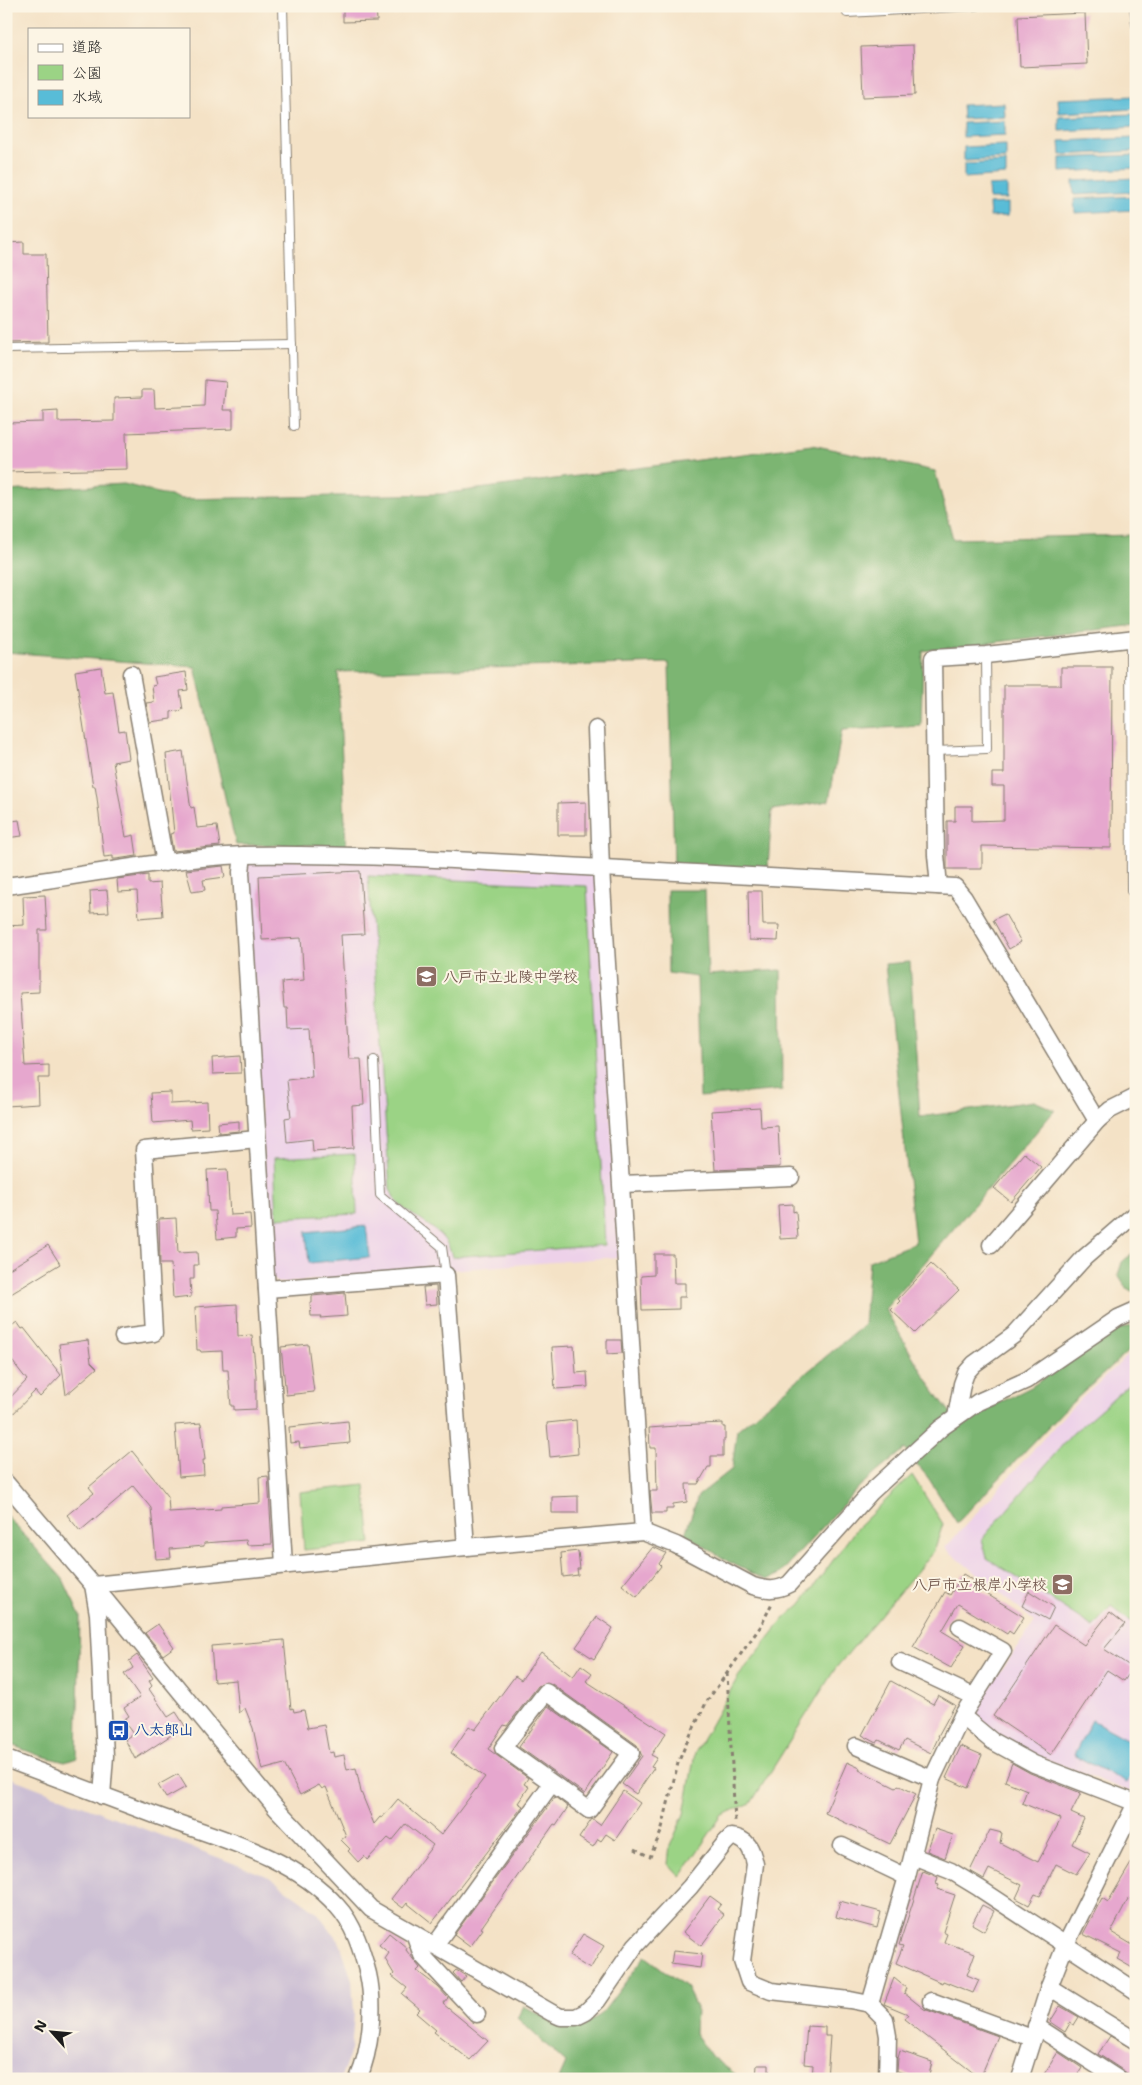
<svg xmlns="http://www.w3.org/2000/svg" width="1142" height="2085" font-family="'Shantell Sans','Klee One',sans-serif">
<style>
.built{fill:#edd1e9}
.industrial{fill:#ccbfd4}
.green{fill:#9bd385;stroke:#5c7850}
.forest{fill:#7cb572;stroke:#4c6847}
.water{fill:#58bcd7;stroke:#3a6c7a}
.building{fill:#e6a7ce}
.lines{fill:none;stroke-linecap:round;stroke-linejoin:round}
.service-casing{stroke:#887f71;stroke-width:10}
.minor-casing{stroke:#887f71;stroke-width:19}
.path{stroke:#887f71;stroke-width:3;stroke-dasharray:4 4;stroke-linecap:butt}
.service{stroke:#fff;stroke-width:8}
.minor{stroke:#fff;stroke-width:16}
.labels{text-anchor:middle;stroke-width:4;stroke-linejoin:round;paint-order:stroke}
.education-label{font-size:15px;font-weight:bold;fill:#785e54;stroke:#fcf5e5;text-anchor:start}
.transit-label{font-size:15px;font-weight:bold;fill:#164399;stroke:#fcf5e5;text-anchor:start}
</style>
<rect width="100%" height="100%" fill="#fcf5e5"/>
<filter id="ink" filterUnits="userSpaceOnUse"><feTurbulence type="fractalNoise" baseFrequency=".02" numOctaves="2"/><feDisplacementMap in="SourceGraphic" scale="10" xChannelSelector="R" yChannelSelector="G"/><feConvolveMatrix kernelMatrix="1 2 1 2 8 2 1 2 1" color-interpolation-filters="sRGB"/></filter>
<filter id="wash" filterUnits="userSpaceOnUse"><feTurbulence type="fractalNoise" baseFrequency=".0096" numOctaves="4" result="noise"/><feDisplacementMap in="SourceGraphic" scale="20" xChannelSelector="R" yChannelSelector="G"/><feGaussianBlur stdDeviation="1.12" result="paint"/><feColorMatrix in="noise" values="0 0 0 0 0 0 0 0 0 0 0 0 0 0 0 0 0 1.4 0 .05"/><feComposite in="paint" operator="in"/></filter>
<g filter="url(#wash)">
<rect width="100%" height="100%" fill="#f4e2c6"/>
<g class="built">
<polygon points="334,859 592,873 597,878 619,1257 278,1283 271,1278 245,867 249,860"/>
<polygon points="1136,1348 1136,1784 1131,1792 1030,1753 987,1731 973,1711 1035,1622 945,1548 1067,1412"/>
</g>
<polygon class="industrial" points="6,1776 269,1877 317,1912 340,1943 352,1980 354,2014 351,2050 340,2079 6,2079"/>
<g class="green">
<path d="M 368,876 L 587,886 L 605,1245 L 452,1257 C 447,1229 416,1221 398,1203 C 394,1199 392,1193 390,1189 Z"/>
<polygon points="355,1154 357,1214 277,1218 274,1158"/>
<polygon points="1136,1378 1136,1616 1131,1622 1111,1606 1093,1627 987,1558 982,1539 1072,1434"/>
<polygon points="912,1475 943,1524 934,1551 835,1669 751,1803 722,1815 680,1877 668,1864 670,1846 684,1814 695,1753 738,1677 784,1619 801,1604 856,1529"/>
<polygon points="365,1485 371,1543 304,1550 300,1492"/>
</g>
<g class="forest">
<polygon points="812,445 935,471 953,539 1136,535 1136,625 923,651 921,726 842,730 829,801 772,810 768,867 674,867 669,663 338,672 346,845 236,845 195,667 6,652 6,491 124,484 181,499 441,494"/>
<polygon points="667,890 705,890 708,975 781,970 782,1090 700,1097 697,977 668,973"/>
<path d="M 910,962 L 920,1117 L 1034,1101 L 1055,1110 L 885,1309 C 909,1349 930,1391 962,1426 L 997,1404 L 1031,1387 L 1111,1331 L 1135,1325 L 1136,1344 L 1063,1411 L 957,1523 L 929,1479 L 905,1449 L 860,1486 L 780,1574 L 766,1580 L 729,1562 L 685,1534 L 698,1496 L 732,1469 L 737,1430 L 864,1325 L 869,1261 L 915,1243 L 885,964 Z"/>
<polygon points="1136,1250 1136,1293 1126,1288 1118,1275 1122,1262"/>
<polygon points="6,1515 63,1579 80,1616 77,1758 65,1762 38,1755 6,1743"/>
<polygon points="645,1956 686,1987 696,2007 695,2033 712,2057 742,2079 559,2079 566,2063 517,2018 524,2006 557,2024 583,2027 603,2012"/>
</g>
<g class="water">
<polygon points="1136,96 1136,109 1059,113 1058,99"/>
<polygon points="1004,103 1005,117 963,119 962,105"/>
<polygon points="1136,114 1136,127 1059,131 1059,117"/>
<polygon points="1005,121 1005,135 963,137 963,123"/>
<polygon points="1136,138 1136,151 1061,155 1060,141"/>
<polygon points="1006,145 1006,159 964,161 964,147"/>
<polygon points="1136,155 1136,168 1060,172 1060,158"/>
<polygon points="1006,162 1006,175 964,178 964,164"/>
<polygon points="1136,178 1136,192 1074,195 1073,181"/>
<polygon points="1007,185 1007,199 989,199 988,186"/>
<polygon points="1136,196 1136,210 1075,213 1074,199"/>
<polygon points="1008,203 1008,216 990,217 989,204"/>
<polygon points="366,1226 370,1257 309,1263 306,1232"/>
<polygon points="1092,1720 1136,1744 1136,1766 1127,1783 1074,1755"/>
</g>
<g id="blocks">
<g class="building">
<polygon points="343,6 376,6 377,21 343,22"/>
<polygon points="1085,13 1087,64 1020,67 1018,16"/>
<polygon points="913,45 915,95 863,97 861,47"/>
<polygon points="24,242 24,254 46,254 48,342 6,343 6,243"/>
<polygon points="205,380 226,382 223,410 233,410 233,429 126,433 127,469 6,472 6,423 43,422 43,412 58,411 58,422 114,421 114,398 142,397 142,390 154,390 155,408 204,406"/>
<polygon points="101,667 105,693 113,692 119,731 125,730 129,759 113,762 126,837 134,835 137,856 116,859 113,859 113,856 104,857 97,798 95,786 93,786 75,671"/>
<polygon points="1061,667 1112,667 1111,848 982,846 982,869 947,869 947,821 955,821 955,806 972,806 972,821 1004,820 1004,786 992,786 992,773 1004,773 1004,685 1061,685"/>
<polygon points="186,672 188,690 180,691 183,710 171,712 171,719 150,722 146,703 154,702 152,686 156,685 154,677"/>
<polygon points="183,751 190,803 191,808 194,807 197,828 217,826 220,846 173,851 170,834 174,833 166,754"/>
<polygon points="586,802 586,835 558,835 558,803"/>
<polygon points="19,820 22,836 6,838 6,822"/>
<polygon points="223,866 225,877 203,880 205,890 192,892 186,870"/>
<polygon points="360,871 364,934 341,935 349,1059 361,1059 364,1105 352,1106 354,1148 313,1151 312,1139 287,1142 285,1118 291,1117 287,1080 312,1077 309,1029 288,1030 287,1008 284,1008 282,982 304,980 301,938 262,940 259,876"/>
<polygon points="148,875 148,884 160,883 163,916 139,918 137,891 118,892 117,879"/>
<polygon points="107,890 109,912 91,913 90,891"/>
<polygon points="748,891 762,891 763,925 779,925 778,941 749,940"/>
<polygon points="45,895 47,930 39,930 39,992 20,993 25,1066 49,1065 49,1078 38,1078 39,1104 6,1106 6,926 24,925 23,896"/>
<polygon points="1005,914 1021,942 1009,949 993,920"/>
<polygon points="240,1056 241,1073 213,1074 212,1058"/>
<polygon points="171,1092 171,1104 207,1102 208,1128 191,1129 190,1120 153,1123 151,1093"/>
<polygon points="760,1108 761,1127 778,1126 780,1167 715,1170 711,1111"/>
<polygon points="239,1121 239,1131 219,1133 218,1123"/>
<polygon points="1024,1153 1041,1167 1011,1202 994,1188"/>
<polygon points="227,1169 230,1215 250,1214 251,1228 236,1229 236,1237 217,1239 215,1211 209,1211 207,1170"/>
<polygon points="793,1204 793,1212 796,1211 798,1238 780,1239 778,1205"/>
<polygon points="176,1218 178,1253 197,1252 198,1265 194,1265 194,1279 190,1279 191,1297 173,1299 171,1264 160,1264 159,1219"/>
<polygon points="48,1245 60,1264 6,1297 6,1271"/>
<polygon points="654,1254 673,1254 674,1283 685,1283 685,1297 679,1297 679,1309 642,1310 641,1276 654,1275"/>
<polygon points="931,1264 959,1290 915,1333 891,1310 900,1301 898,1299"/>
<polygon points="436,1286 437,1304 425,1305 423,1287"/>
<polygon points="345,1293 347,1316 320,1318 321,1316 311,1316 310,1303 312,1303 312,1296"/>
<polygon points="237,1304 238,1336 252,1335 256,1375 256,1409 234,1410 234,1406 231,1406 228,1370 223,1370 222,1351 201,1352 200,1350 197,1350 195,1307"/>
<polygon points="17,1322 22,1329 24,1328 61,1375 40,1397 35,1391 6,1421 6,1402 27,1380 6,1353 6,1330"/>
<polygon points="88,1340 91,1362 97,1368 66,1395 59,1344"/>
<polygon points="607,1340 621,1340 622,1353 607,1354"/>
<polygon points="308,1344 314,1392 286,1395 281,1347"/>
<polygon points="574,1346 576,1373 587,1372 588,1387 555,1389 552,1347"/>
<polygon points="576,1420 578,1454 550,1457 547,1423"/>
<polygon points="348,1421 350,1443 300,1448 299,1442 290,1443 289,1427"/>
<polygon points="201,1423 205,1460 203,1460 204,1475 179,1477 175,1425"/>
<polygon points="723,1423 723,1427 725,1427 725,1440 723,1440 723,1456 711,1456 711,1467 708,1467 698,1484 686,1484 687,1502 673,1504 673,1509 666,1509 666,1513 652,1513 650,1491 657,1491 656,1448 650,1448 649,1428 676,1426 676,1425"/>
<polygon points="132,1451 168,1496 169,1512 221,1509 221,1506 260,1503 259,1477 268,1476 272,1544 247,1545 246,1540 204,1543 204,1546 170,1549 171,1558 156,1559 151,1508 133,1486 80,1531 67,1515 94,1493 89,1487"/>
<polygon points="578,1496 578,1513 552,1513 552,1497"/>
<polygon points="653,1547 666,1553 659,1564 661,1566 637,1597 622,1585"/>
<polygon points="578,1551 580,1569 577,1569 578,1575 563,1577 561,1553"/>
<polygon points="963,1574 980,1584 977,1588 1024,1617 1013,1634 1009,1631 1007,1634 958,1604 942,1631 965,1645 951,1668 913,1647 945,1592 950,1595"/>
<polygon points="1029,1591 1054,1607 1048,1620 1022,1606"/>
<polygon points="1110,1612 1125,1624 1104,1649 1133,1668 1124,1681 1107,1670 1051,1755 993,1716 1054,1625 1084,1645"/>
<polygon points="597,1617 613,1628 594,1659 576,1647"/>
<polygon points="158,1624 174,1647 163,1655 145,1633"/>
<polygon points="284,1640 291,1709 293,1708 294,1712 304,1710 308,1728 324,1725 329,1753 333,1752 334,1757 344,1755 347,1770 356,1768 361,1792 374,1824 380,1817 382,1818 398,1799 441,1835 485,1777 451,1753 469,1726 475,1730 515,1676 521,1680 541,1652 573,1677 581,1665 592,1673 586,1681 666,1733 651,1755 657,1758 651,1767 654,1768 636,1794 622,1784 642,1756 637,1745 552,1684 547,1682 538,1686 507,1726 504,1725 488,1749 528,1778 524,1784 529,1787 518,1803 523,1806 432,1923 407,1903 403,1908 391,1899 433,1845 406,1824 392,1841 388,1838 367,1860 364,1856 358,1862 348,1851 350,1849 341,1840 346,1836 326,1787 322,1789 319,1785 300,1795 284,1764 262,1770 253,1728 245,1708 239,1713 236,1680 214,1682 211,1646"/>
<polygon points="137,1655 153,1678 149,1681 152,1686 149,1689 168,1717 176,1712 185,1726 135,1759 125,1739 133,1734 123,1720 129,1716 124,1708 140,1697 124,1674 133,1668 129,1661"/>
<polygon points="891,1681 933,1704 938,1695 955,1705 938,1736 939,1736 931,1753 905,1740 899,1750 879,1740 877,1743 862,1735"/>
<polygon points="548,1706 613,1752 585,1794 519,1747"/>
<polygon points="961,1746 982,1755 968,1788 946,1778"/>
<polygon points="847,1762 860,1768 859,1770 896,1788 898,1785 916,1794 890,1844 825,1813"/>
<polygon points="1012,1763 1030,1773 1081,1793 1071,1813 1084,1819 1072,1844 1090,1853 1076,1874 1056,1864 1040,1896 1035,1894 1029,1905 1016,1898 1022,1885 989,1869 984,1879 970,1871 990,1830 1002,1833 1000,1843 1038,1862 1061,1819 1022,1803 1027,1790 1005,1781"/>
<polygon points="178,1774 186,1787 166,1798 158,1785"/>
<polygon points="623,1791 640,1803 615,1840 606,1834 601,1841 598,1839 593,1847 579,1838 592,1819 600,1825"/>
<polygon points="555,1797 568,1807 556,1825 554,1824 481,1928 483,1929 470,1947 454,1935"/>
<polygon points="935,1829 953,1835 945,1858 927,1851"/>
<polygon points="1136,1855 1136,1903 1129,1898 1111,1932 1136,1947 1136,1970 1117,1959 1121,1953 1083,1934 1102,1898 1108,1902"/>
<polygon points="923,1871 938,1877 936,1884 939,1885 937,1889 955,1895 943,1932 947,1934 944,1942 975,1953 967,1975 979,1980 973,1993 943,1981 942,1983 896,1963 903,1946 899,1945"/>
<polygon points="710,1896 721,1904 717,1909 724,1915 701,1946 683,1932"/>
<polygon points="840,1901 881,1912 877,1928 836,1917"/>
<polygon points="982,1905 994,1911 984,1931 972,1924"/>
<polygon points="389,1933 407,1948 406,1950 420,1968 417,1971 438,1987 448,1998 443,2004 488,2041 470,2060 434,2032 436,2030 416,2013 420,2009 402,1994 407,1988 392,1976 394,1974 385,1959 389,1953 379,1945"/>
<polygon points="583,1934 604,1946 590,1969 569,1956"/>
<polygon points="673,1951 702,1954 700,1968 671,1964"/>
<polygon points="456,1970 466,1976 461,1982 453,1973"/>
<polygon points="894,1978 906,1988 904,1993 924,2009 998,2036 980,2078 904,2019 908,2014 884,2004"/>
<polygon points="1060,2006 1079,2017 1074,2025 1070,2023 1065,2032 1050,2022"/>
<polygon points="807,2026 825,2027 825,2036 830,2036 827,2079 812,2079 813,2065 804,2064"/>
<polygon points="1110,2036 1136,2051 1136,2079 1098,2054"/>
<polygon points="900,2051 932,2062 928,2079 908,2079 910,2075 897,2071 898,2058"/>
<polygon points="1058,2052 1082,2068 1075,2079 1041,2079"/>
<polygon points="757,2065 769,2065 769,2079 756,2079"/>
</g>
</g>
</g>
<g filter="url(#ink)">
<use href="#blocks" fill-opacity="0" stroke="#887f71" stroke-width="1"/>
<g class="lines">
<defs>
<g id="service">
<polyline points="283,6 294,426"/>
<polyline points="847,6 847,13 976,6"/>
<polyline points="1134,6 1136,25"/>
<polyline points="6,349 292,344"/>
<polyline points="1130,639 1131,891"/>
<polyline points="934,751 987,749 986,655"/>
<polyline points="374,1060 380,1195 442,1247 446,1275"/>
</g>
<g id="minor">
<polyline points="131,674 165,863"/>
<polyline points="596,729 601,869 643,1532"/>
<polyline points="243,855 241,872 284,1565"/>
<path d="M 6,886 C 84,876 166,858 244,855 C 301,854 359,856 416,858 L 955,887 L 964,898 L 1097,1121"/>
<polyline points="939,886 936,855 933,658 986,655 1136,638"/>
<polyline points="622,1184 791,1177"/>
<polyline points="991,1245 1097,1121 1110,1110 1136,1097"/>
<polyline points="267,1289 446,1275 466,1547"/>
<polyline points="123,1337 154,1333 144,1150 257,1139"/>
<polyline points="956,1417 962,1384 966,1373 974,1364 1014,1335 1084,1258 1136,1213"/>
<polyline points="6,1483 93,1585 98,1614 105,1756 102,1796"/>
<path d="M 93,1585 L 276,1808 L 371,1909 L 552,2013 L 561,2017 L 576,2017 L 586,2012 L 598,2000 L 635,1946 L 690,1887 L 725,1843 L 731,1837 C 748,1838 752,1850 755,1864 L 742,1961 L 749,1982 L 771,1991 L 850,2000 L 870,2004 L 885,2019 L 888,2036 L 887,2079"/>
<path d="M 93,1585 L 466,1547 L 643,1532 L 676,1545 L 753,1586 C 767,1590 776,1591 789,1584 L 871,1492 L 941,1428 L 978,1402 L 1027,1380 L 1118,1318 L 1136,1310"/>
<polyline points="900,1662 973,1696"/>
<polyline points="962,1716 992,1741 1034,1764 1136,1803 1065,1946 1049,1987 1020,2079"/>
<polyline points="856,1746 932,1779"/>
<path d="M 6,1759 C 56,1778 106,1797 155,1815 C 217,1838 292,1855 337,1906 C 354,1924 362,1951 368,1974 C 375,2005 371,2050 358,2079"/>
<polyline points="842,1846 907,1877"/>
<polyline points="913,1856 951,1871 979,1888 1136,1991"/>
<polyline points="414,1933 422,1955 477,2014"/>
<polyline points="435,1945 552,1783 589,1810 631,1753 546,1692 503,1748 552,1783"/>
<polyline points="1049,1987 1136,2041"/>
<polyline points="931,2001 1032,2038"/>
<polyline points="870,2004 907,1877 932,1779 962,1716 1003,1651 960,1627"/>
<polyline points="1036,2026 1118,2079"/>
</g>
</defs>
<use href="#service" class="service-casing"/>
<use href="#minor" class="minor-casing"/>
<g class="path">
<polyline points="727,1673 735,1821"/>
<polyline points="635,1849 650,1857 661,1832 678,1763 686,1744 707,1701 761,1626 772,1603"/>
</g>
<use href="#service" class="service"/>
<use href="#minor" class="minor"/>
</g>
</g>
<defs>
<symbol id="school-square" viewBox="-11 -11 22 22"><rect x="-9" y="-9" width="18" height="18" rx="4" fill="#8d6e63" stroke="#fcf5e5"/><path d="M0-5L7-2L0 1L-7-2ZM-4 1L0 2.5L4 1V4Q0 6-4 4Z" fill="#fff"/></symbol>
<symbol id="bus-square" viewBox="-11 -11 22 22"><rect x="-9" y="-9" width="18" height="18" rx="4" fill="#1a4fb4" stroke="#fcf5e5"/><path d="M-5-6H5V4H4V6H2V4H-2V6H-4V4H-5ZM-3.5-4V0h7V-4ZM-3.5 1.2v1.5H-2V1.2ZM2 1.2v1.5H3.5V1.2Z" fill="#fff"/></symbol>
</defs>
<g fill-rule="evenodd">
<use href="#school-square" x="414" y="964" width="25" height="25"/>
<use href="#school-square" x="1050" y="1572" width="25" height="25"/>
<use href="#bus-square" x="106" y="1718" width="25" height="25"/>
</g>
<g class="labels">
<g class="education-label">
<text x="443" y="982">八戸市立北陵中学校</text>
<text x="1047" y="1590" text-anchor="end">八戸市立根岸小学校</text>
</g>
<g class="transit-label">
<text x="134" y="1735">八太郎山</text>
</g>
</g>
<rect width="1142" height="2085" fill="none" stroke="#fcf5e5" stroke-width="25"/>
<rect x="28" y="28" width="162" height="90" fill="#fcf5e5" stroke="#a29e95"/>
<rect x="38" y="44" width="25" height="8" fill="#ffffff" stroke="#a29e95"/>
<text x="72" y="52" font-size="15" fill="#1c1c1c">道路</text>
<rect x="38" y="65" width="25" height="15" fill="#9bd385" stroke="#a29e95"/>
<text x="72" y="78" font-size="15" fill="#1c1c1c">公園</text>
<rect x="38" y="90" width="25" height="15" fill="#58bcd7" stroke="#a29e95"/>
<text x="72" y="102" font-size="15" fill="#1c1c1c">水域</text>
<g transform="translate(52 2032) rotate(297)" stroke="#fcf5e5" stroke-width="4" paint-order="stroke">
<path d="M0-4L9 19L0 12L-9 19Z" fill="#1c1c1c"/>
<text y="-8" font-size="14" font-weight="bold" text-anchor="middle" fill="#1c1c1c">N</text>
</g>
</svg>
